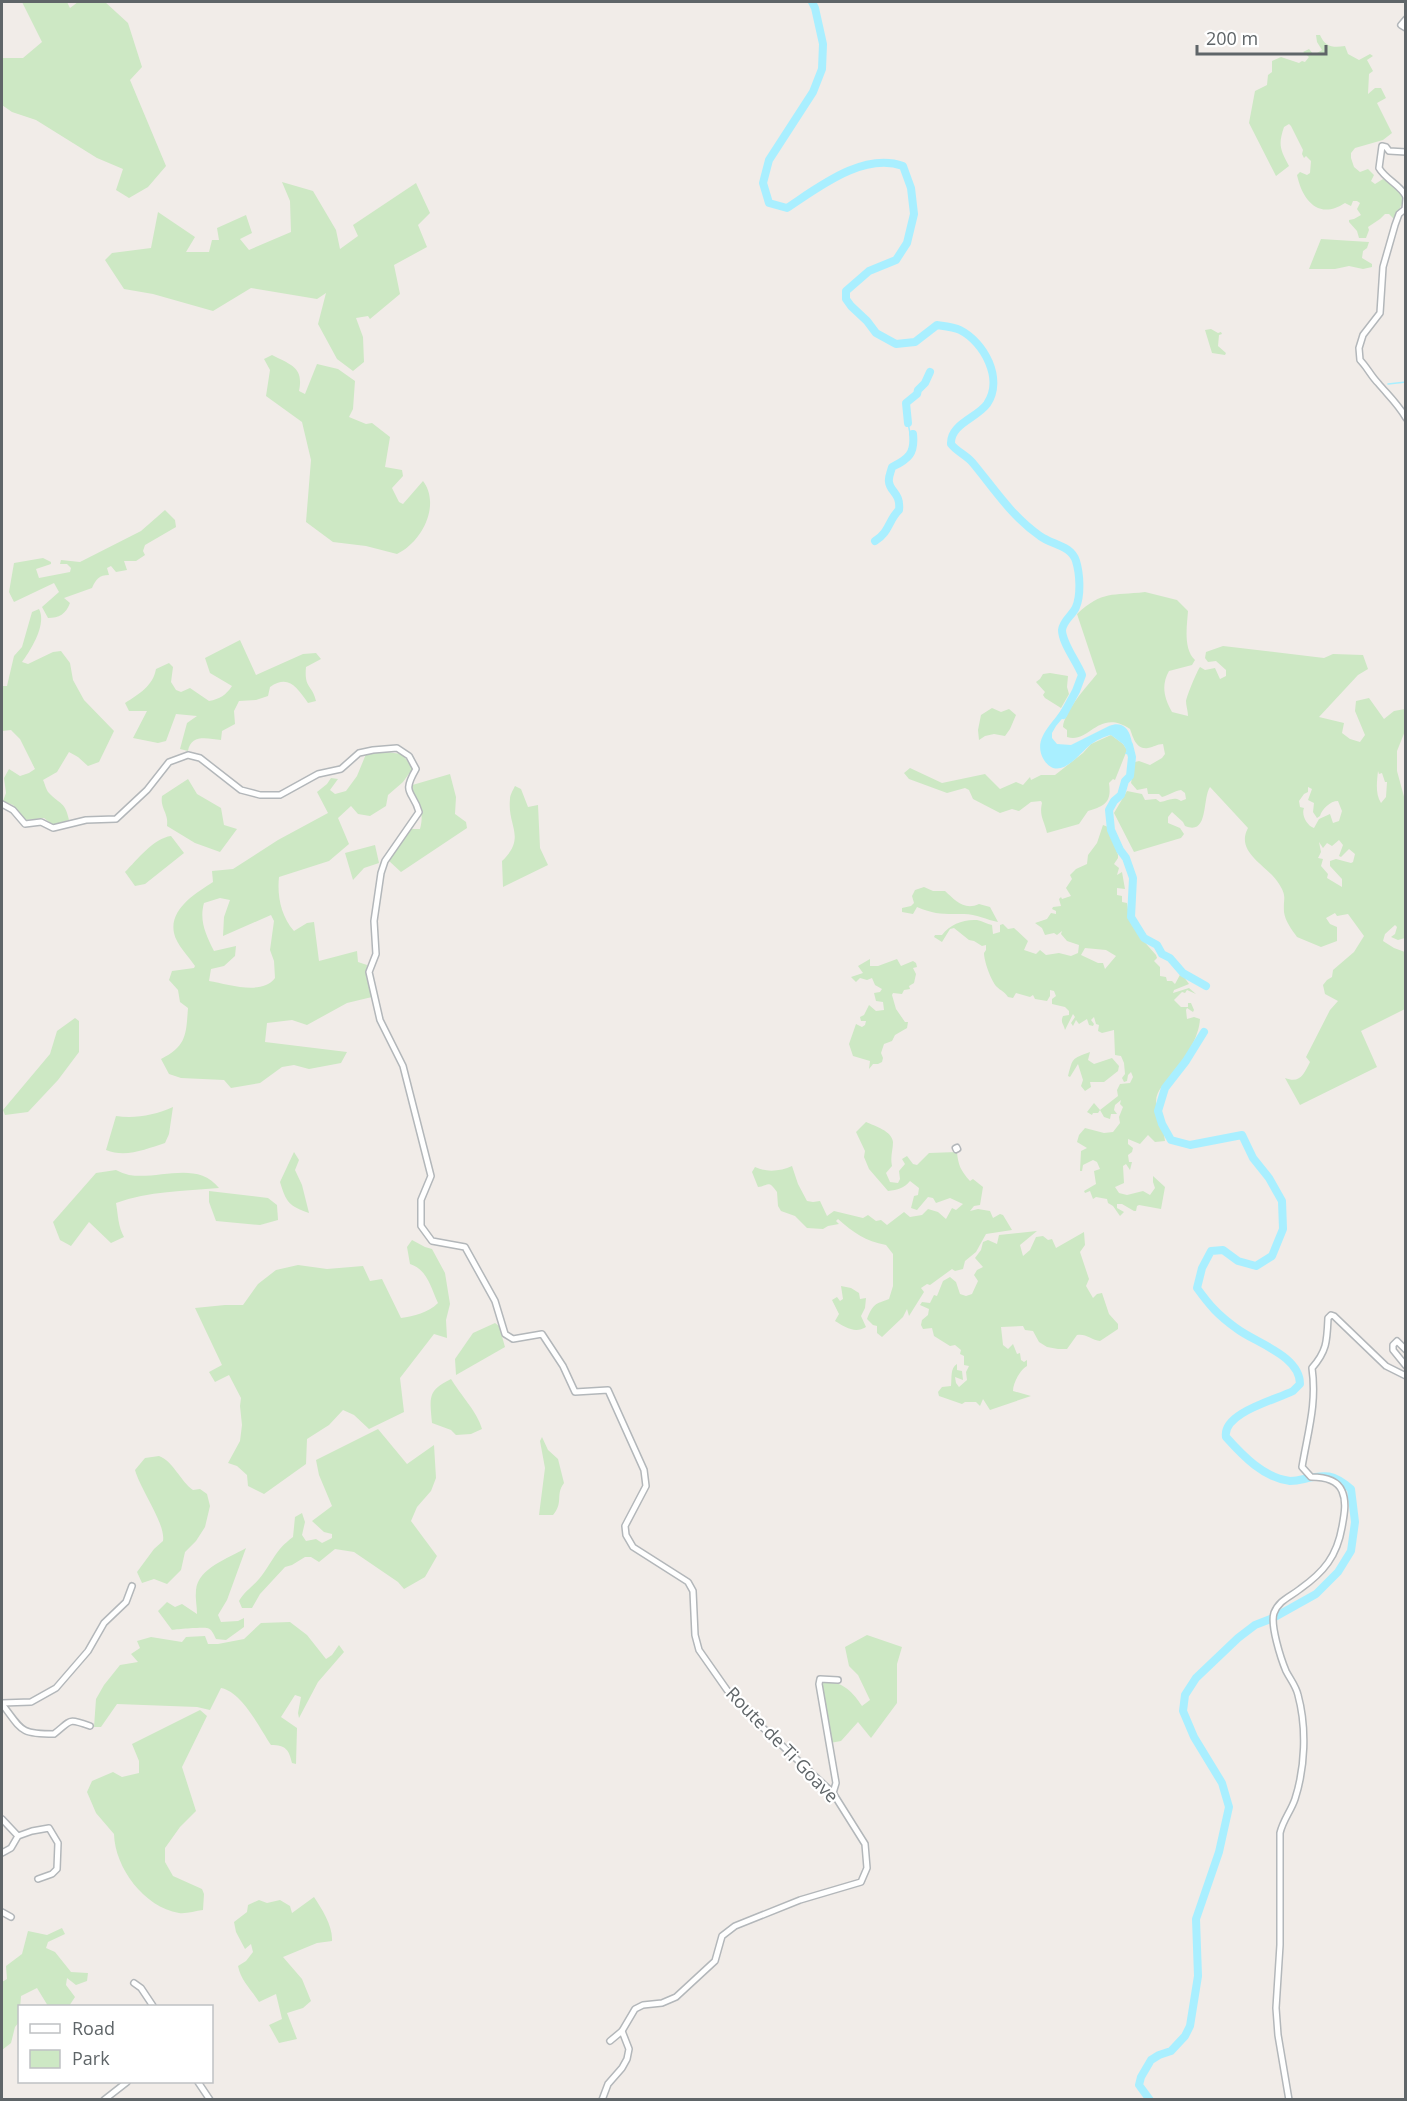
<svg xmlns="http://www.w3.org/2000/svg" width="1407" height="2101" font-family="'Open Sans',sans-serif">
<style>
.green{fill:#cde8c4;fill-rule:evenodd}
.water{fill:#a9efff}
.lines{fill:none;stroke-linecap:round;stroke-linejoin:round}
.stream{stroke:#a9efff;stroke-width:1.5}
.river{stroke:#a9efff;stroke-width:8}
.pedestrian-casing{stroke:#b3b7ba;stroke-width:7}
.minor-casing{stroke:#b3b7ba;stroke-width:8}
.pedestrian{stroke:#fff;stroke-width:4}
.minor{stroke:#fff;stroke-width:5}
.labels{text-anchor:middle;stroke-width:4.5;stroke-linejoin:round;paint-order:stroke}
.street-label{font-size:18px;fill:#5f6568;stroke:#fff}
</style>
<rect width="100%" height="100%" fill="#f1ece8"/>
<g class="green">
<polygon points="22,2 67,2 70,8 78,2 105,2 128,23 142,67 130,80 166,166 148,187 129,198 116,190 123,169 97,158 36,120 12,112 2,105 2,58 23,58 42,42"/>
<path d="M 1316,35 L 1320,35 C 1325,47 1333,48 1345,46 L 1348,54 L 1359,60 L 1370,54 L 1373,56 L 1367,60 L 1373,71 L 1369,74 L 1368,94 L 1375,88 L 1381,88 L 1386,98 L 1377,103 L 1392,133 L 1383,140 L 1355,148 L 1351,153 L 1351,158 L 1354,167 L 1360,172 L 1368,169 L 1374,175 L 1371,181 L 1375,184 L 1383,179 L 1403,193 C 1405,204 1398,209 1394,219 L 1389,214 L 1385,214 L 1380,219 L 1368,227 L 1369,230 L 1366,238 L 1359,238 L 1357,231 L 1349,222 L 1349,220 L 1354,219 L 1361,215 L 1357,209 L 1360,203 L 1357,201 L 1353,201 L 1351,206 L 1345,203 C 1318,221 1302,199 1297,175 L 1300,172 L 1307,175 L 1310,173 L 1311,161 L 1306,156 L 1304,158 L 1302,154 L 1303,150 L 1291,126 L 1289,124 L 1284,127 C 1278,145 1280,149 1289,166 L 1276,176 L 1249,123 L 1255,91 L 1267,85 L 1268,75 L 1272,72 L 1272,61 L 1281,57 L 1299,63 L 1302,61 L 1305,62 L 1309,57 L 1303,52 L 1309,49 L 1314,55 L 1322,50 L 1317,42 Z"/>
<polygon points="282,182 313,191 336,230 340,249 358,236 353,225 416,183 430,213 418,225 427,247 394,265 400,294 370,319 368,316 356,318 363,337 364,362 353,371 337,359 318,324 326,293 317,299 251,288 213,311 153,294 124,289 105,260 112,253 151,248 158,212 195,237 186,252 209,252 212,240 219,240 217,228 246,215 252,233 240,239 249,250 291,232 290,201"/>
<polygon points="1321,239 1369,242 1367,248 1363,251 1362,258 1372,264 1372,267 1363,269 1349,266 1335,269 1309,269"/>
<polygon points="1211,329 1218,333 1221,332 1222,334 1219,335 1218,346 1226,353 1225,355 1212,353 1205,330"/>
<path d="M 272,355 C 291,365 304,367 299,391 L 305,394 L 317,364 L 338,369 L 355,381 L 353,409 L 349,417 L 366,424 L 372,423 L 390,437 L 385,467 L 402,470 L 403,476 L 392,488 L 399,502 L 403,504 L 423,481 C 441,505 422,542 397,554 L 366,546 L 333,542 L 306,522 L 311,460 L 302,422 L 266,396 L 270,370 L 264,359 Z"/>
<path d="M 165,510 L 175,520 L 176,527 L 145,545 L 143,551 L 145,555 L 136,561 L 124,561 L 127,570 L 116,572 L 111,566 L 107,568 L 109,575 C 99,575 96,579 92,588 L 64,598 L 70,603 C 66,614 59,618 48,618 L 42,607 L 59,592 L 54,583 L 14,602 L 9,592 L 14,563 L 43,558 L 51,562 L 51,564 L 36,569 L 39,578 L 70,572 L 71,568 L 67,564 L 60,564 L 61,560 L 80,562 L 141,531 Z"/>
<path d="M 1145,592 L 1177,600 L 1188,611 C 1187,626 1183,649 1195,660 L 1192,665 L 1169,671 C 1161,685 1164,698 1172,712 L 1188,716 C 1188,711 1186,706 1186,701 C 1187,695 1197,671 1200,667 L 1205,670 L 1215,668 L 1220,679 L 1226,676 L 1226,670 L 1216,661 L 1208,662 L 1205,658 L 1206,652 L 1223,646 L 1324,658 L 1333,654 L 1363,655 L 1368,669 L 1358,675 L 1319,717 L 1344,723 L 1342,733 L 1350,739 L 1360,742 L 1365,735 L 1355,711 L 1356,701 L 1369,698 L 1384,719 L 1394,711 L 1405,709 L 1405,731 L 1397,751 L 1397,771 L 1406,804 L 1405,938 L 1398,940 L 1391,937 L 1395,934 L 1397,927 L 1395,925 L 1385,934 L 1383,941 L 1394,948 L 1405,952 L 1405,1009 L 1361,1031 L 1377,1067 L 1300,1105 L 1285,1078 C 1300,1084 1304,1074 1310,1062 L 1306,1057 L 1330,1010 L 1338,1001 L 1325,994 L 1323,985 L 1327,980 L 1332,977 L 1333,970 L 1354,952 L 1364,936 L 1348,914 L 1337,916 L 1335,913 L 1326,918 L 1330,924 L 1337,927 L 1337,941 L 1321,947 L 1297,937 C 1292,930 1285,921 1284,912 C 1283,896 1288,897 1277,881 C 1266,865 1235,852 1248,828 L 1210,787 C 1202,799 1209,836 1185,826 L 1183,822 L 1172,812 L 1168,817 L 1168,823 L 1180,828 L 1184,834 L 1181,838 L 1134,852 L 1114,813 L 1127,791 L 1142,794 L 1145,800 L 1156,799 L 1160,802 C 1168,801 1174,796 1181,801 L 1186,799 L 1185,793 L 1181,790 C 1174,791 1169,795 1162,797 L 1159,794 L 1148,794 L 1147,788 L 1137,790 L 1131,783 L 1135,762 L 1139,761 L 1150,765 L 1162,758 L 1165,754 L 1163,744 C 1157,744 1154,747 1148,748 C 1136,750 1133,737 1130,729 C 1098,708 1090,744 1067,737 L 1067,730 L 1063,727 C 1064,712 1086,687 1097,674 L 1077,614 C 1103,590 1112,596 1145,592 ZM 1378,771 L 1379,774 L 1382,773 L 1385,782 L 1387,782 L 1386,797 L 1381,803 C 1375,794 1377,781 1378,771 ZM 1308,787 L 1312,789 L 1308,800 L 1314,803 L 1313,812 L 1317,818 L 1320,816 C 1322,809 1330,801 1338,801 L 1342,811 L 1339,821 L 1333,823 L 1330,814 L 1319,819 L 1314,828 C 1307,826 1301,815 1304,808 L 1300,807 L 1299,801 L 1304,794 L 1308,792 ZM 1339,840 L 1343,845 L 1339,856 L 1341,857 L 1349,849 L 1355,854 L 1353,862 L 1351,863 L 1336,859 L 1330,861 L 1330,866 L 1342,879 L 1342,887 L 1327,878 L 1328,874 L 1321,866 L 1323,859 L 1318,858 L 1321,852 L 1319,842 L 1323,848 L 1327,843 L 1332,846 Z"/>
<path d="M 39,609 C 47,624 31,650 22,662 L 28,664 L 53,652 L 61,651 L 70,663 L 73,680 L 84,700 L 114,731 L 99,762 L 88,766 L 78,757 L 69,752 L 57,772 L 43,780 C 45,784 46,790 49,793 C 60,805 65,801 69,820 L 53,825 L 44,818 L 26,820 L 13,805 L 3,801 L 6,793 L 4,778 L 9,769 L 20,776 L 29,773 L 35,769 L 20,739 L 11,730 L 2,731 L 2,686 L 7,686 L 14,656 L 22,647 L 32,612 Z"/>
<path d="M 240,640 L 256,675 L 303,654 L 316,653 L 321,659 L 306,667 C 304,689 312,684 316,701 L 308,703 C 297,688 289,674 270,687 L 268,696 L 256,700 L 239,701 L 234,711 L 235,724 L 222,731 L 221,740 C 209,739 191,733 188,751 L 180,749 L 187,723 L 197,716 L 176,714 L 166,741 L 158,743 L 133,738 L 147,711 L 129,711 L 125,703 C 139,694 153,686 156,669 L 169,663 L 173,667 L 171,682 L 176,690 L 181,692 L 190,688 L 209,701 C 220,699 226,695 232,686 L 210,673 L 205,658 Z"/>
<polygon points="1050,673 1068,676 1067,687 1069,694 1061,708 1045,698 1043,695 1045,692 1036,682 1040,679 1043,674"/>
<polygon points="992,708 1001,712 1009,709 1016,715 1010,729 1005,736 994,734 985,736 979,740 978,730 981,715"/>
<path d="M 1111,735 L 1123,744 L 1127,750 L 1115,780 L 1113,779 L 1109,783 C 1112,803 1104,806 1088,811 L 1079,824 L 1047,833 C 1044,820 1039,816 1042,803 L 1041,801 L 1031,802 L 1019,811 L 1012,809 L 1000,813 L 973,799 L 969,790 L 965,788 L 947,793 L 909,779 L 904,773 L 910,768 L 942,783 L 985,774 L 1000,789 L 1016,782 L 1023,785 L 1030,777 L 1031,780 L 1041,775 L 1055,775 L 1083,753 L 1091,744 Z"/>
<path d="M 386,752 L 402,754 L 413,768 L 403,782 L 388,795 L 386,806 L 370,816 L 358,814 L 351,806 L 338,818 L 349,844 L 329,861 L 279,877 C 277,896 281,916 294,931 L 307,923 L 314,922 L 319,961 L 357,951 L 358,962 L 367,965 L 366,976 L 372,997 L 347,1003 L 307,1025 L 292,1020 L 267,1023 L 265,1042 L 347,1052 L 341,1063 L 309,1069 L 294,1065 L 282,1067 L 260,1083 L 231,1088 L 224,1080 L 181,1078 L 169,1074 L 161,1059 C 187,1046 186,1034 188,1008 L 180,1002 L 178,990 L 169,980 L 172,971 L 194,968 L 195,966 C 189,957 176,944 174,933 C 169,909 196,893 213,882 L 212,871 L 233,869 L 278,840 L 328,813 L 317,792 L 327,784 L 331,778 L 338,779 L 330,790 L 335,794 L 346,791 L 357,776 L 366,754 ZM 220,898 L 230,900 L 224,917 L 223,936 L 271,915 L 274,921 L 270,950 L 274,961 L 275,978 C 262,996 228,984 209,981 L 211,969 L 224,966 L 235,956 L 236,946 L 214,951 C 206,935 199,921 204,903 Z"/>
<path d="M 450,774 L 456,797 L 455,814 L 466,822 L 467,828 L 401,872 L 388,860 L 410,829 L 420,829 C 426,809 415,803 409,786 Z"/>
<path d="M 188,779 L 197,794 L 221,808 L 224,825 L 237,829 L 220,852 L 195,843 L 167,826 C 169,813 160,809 162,796 Z"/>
<path d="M 515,786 L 521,789 L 528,807 L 538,805 L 540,848 L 548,865 L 503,887 L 502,861 C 527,837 507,826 510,799 C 510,795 513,790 515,786 Z"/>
<path d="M 1103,825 L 1108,827 L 1118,855 L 1118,858 L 1114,864 L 1119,868 L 1117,875 L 1122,872 L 1125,889 L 1117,888 L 1117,895 L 1122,896 L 1122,902 L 1127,903 L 1129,916 L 1141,938 L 1156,955 L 1157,958 L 1154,961 L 1160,967 L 1160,976 L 1166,977 L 1167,981 L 1172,981 L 1175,984 L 1181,973 L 1189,984 L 1174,990 L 1173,993 L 1189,988 L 1196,994 L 1187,990 L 1185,993 L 1182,992 L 1174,1000 L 1181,1007 L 1188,1007 L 1188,1003 L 1191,1003 L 1194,1010 L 1193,1012 L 1187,1008 L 1186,1010 L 1187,1019 L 1194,1017 L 1200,1019 C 1199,1038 1185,1058 1174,1073 C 1166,1083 1156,1089 1156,1102 C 1156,1109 1161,1118 1163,1125 L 1162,1128 L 1168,1132 L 1164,1135 L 1165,1141 L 1155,1142 L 1148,1135 L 1140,1144 L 1128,1139 L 1128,1144 L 1133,1148 L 1132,1152 L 1128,1155 L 1129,1162 L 1132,1162 L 1130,1170 L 1126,1164 L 1123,1166 L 1124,1183 L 1115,1187 L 1119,1193 L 1127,1195 L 1143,1191 L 1150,1195 L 1155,1188 L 1153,1182 L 1153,1176 L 1165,1187 L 1161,1209 L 1139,1205 L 1137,1206 L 1136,1211 L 1134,1211 L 1122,1204 L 1117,1204 L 1117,1208 L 1124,1212 L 1120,1216 L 1113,1206 L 1108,1203 L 1107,1199 L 1096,1197 L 1093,1199 L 1090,1191 L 1085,1193 L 1084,1191 L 1096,1184 L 1094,1171 L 1100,1169 L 1097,1162 L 1093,1160 L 1083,1165 L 1082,1171 L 1080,1171 L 1081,1151 L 1087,1148 L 1077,1142 L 1079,1135 L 1085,1128 L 1104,1133 L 1113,1132 L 1120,1123 L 1119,1117 L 1123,1107 L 1120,1104 L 1121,1100 L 1115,1105 L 1114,1110 L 1117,1114 L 1111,1114 L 1110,1119 L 1104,1117 L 1100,1110 L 1098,1113 L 1093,1113 L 1092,1115 L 1087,1112 L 1094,1103 L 1100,1110 L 1118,1096 L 1117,1090 L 1120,1084 L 1130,1083 L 1133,1077 L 1131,1072 L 1128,1075 L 1127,1081 L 1124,1082 L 1122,1078 L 1125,1074 L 1124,1063 L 1121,1056 L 1115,1055 L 1114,1030 L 1102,1033 L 1098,1031 L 1099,1025 L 1096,1024 L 1094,1017 L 1091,1020 L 1094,1024 L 1093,1026 L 1089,1025 L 1087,1019 L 1079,1024 L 1076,1020 L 1073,1026 L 1071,1023 L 1075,1017 L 1073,1014 L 1065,1030 C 1064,1024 1060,1023 1063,1016 L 1069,1015 L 1069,1011 L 1065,1007 L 1052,1004 L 1052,999 L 1056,996 L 1054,991 L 1050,990 L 1050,996 L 1047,1001 L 1035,999 L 1033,995 L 1030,997 L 1016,993 L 1013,998 L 1008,997 C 1004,991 1001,991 997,987 C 991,981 984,961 984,953 L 986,950 L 986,945 L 982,946 L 974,941 L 969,940 L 954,928 L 950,929 L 942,942 L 934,937 L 935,935 L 942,935 C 950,924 964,919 977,920 C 982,921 987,924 992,925 L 993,934 L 1000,932 L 1000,925 L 1003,924 L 1008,929 L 1014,928 L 1028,941 L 1024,950 L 1036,954 L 1040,950 L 1046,955 L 1059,953 L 1071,956 L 1078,953 L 1079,945 L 1067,941 L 1061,934 L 1062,931 L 1057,935 L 1054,933 L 1045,935 L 1042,928 L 1035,923 L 1047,919 L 1051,913 L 1056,914 L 1056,911 L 1052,909 L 1053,907 L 1061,906 L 1059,899 L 1061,897 L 1062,899 L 1071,896 L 1066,888 L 1072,879 L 1070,875 L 1076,869 L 1087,864 L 1088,855 L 1097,843 ZM 1085,948 L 1106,950 L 1116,956 L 1105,969 L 1103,963 L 1098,963 L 1081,955 Z"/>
<path d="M 171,836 L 184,853 L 145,884 L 135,886 L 125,872 C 137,860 154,838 171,836 Z"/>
<polygon points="375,845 379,863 364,868 353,880 345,853"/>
<path d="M 924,887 L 933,891 L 945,891 C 955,900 964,911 979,904 L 990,907 L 998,922 C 987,920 976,914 964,914 C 944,914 936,915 917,907 L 913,914 L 902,912 L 902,908 L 911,906 L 914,903 L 912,896 L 915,890 Z"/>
<polygon points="870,959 870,966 878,966 897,959 901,966 913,961 916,963 917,967 913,968 916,974 914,983 909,986 910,989 904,990 902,994 893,993 892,995 896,1009 905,1022 908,1022 907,1028 895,1035 892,1041 884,1044 881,1053 883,1058 882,1062 878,1064 873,1064 869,1069 870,1061 853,1056 849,1044 856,1024 862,1027 865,1025 866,1021 861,1021 860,1017 864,1015 869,1005 876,1011 884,1010 883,1002 876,1001 874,993 880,992 882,989 875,985 872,978 867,980 860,978 856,982 851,977 863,973 858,966"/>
<polygon points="75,1018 79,1021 79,1052 58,1080 28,1112 5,1115 3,1110 50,1054 57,1031"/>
<path d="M 1090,1052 L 1088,1060 L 1094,1064 L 1112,1058 L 1119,1066 L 1118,1071 L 1104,1082 L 1090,1082 L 1091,1087 L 1085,1091 L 1081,1086 L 1083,1080 L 1078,1064 L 1070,1077 L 1068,1076 C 1073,1058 1071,1059 1090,1052 Z"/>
<path d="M 173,1107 L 169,1134 L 165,1143 C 146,1149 126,1158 106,1150 L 116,1116 C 135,1119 155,1115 173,1107 Z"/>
<path d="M 866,1122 C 875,1126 892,1131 893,1142 C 893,1150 890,1157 892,1166 L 886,1173 L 890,1182 L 898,1183 L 900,1179 L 899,1171 L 905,1164 L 902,1159 L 907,1156 L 913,1164 L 917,1165 L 929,1153 L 957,1152 C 958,1165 961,1171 970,1181 L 973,1179 L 983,1187 L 980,1205 L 974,1206 L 970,1211 L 978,1209 L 990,1211 L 993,1218 L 1000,1214 L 1003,1215 L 1012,1230 L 986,1234 L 976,1252 L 965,1261 L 963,1269 L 955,1271 L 952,1269 L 930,1285 L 927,1284 L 921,1288 L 924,1292 L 909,1316 L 907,1309 L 903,1317 L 882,1337 L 877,1333 L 877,1326 L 873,1325 L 867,1319 C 873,1304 875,1304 889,1299 L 893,1286 L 893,1254 L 886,1245 C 865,1241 854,1233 838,1219 L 836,1221 L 839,1224 L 828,1226 L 823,1229 L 807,1228 L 795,1216 L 781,1211 L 778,1206 L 777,1192 C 768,1179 768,1186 758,1187 L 752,1172 L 755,1167 C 767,1173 781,1171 792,1166 L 798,1184 L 807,1201 L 813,1202 L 820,1201 L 827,1216 L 834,1211 L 863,1218 L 868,1215 L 876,1221 L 881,1220 L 887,1225 L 904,1212 L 910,1217 L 922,1215 L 928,1209 L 938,1212 L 946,1219 L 952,1208 L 956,1210 L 963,1204 L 950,1198 L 936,1203 L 933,1198 L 928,1197 L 917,1210 L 911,1208 L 914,1196 L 918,1195 L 919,1188 L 910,1181 C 904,1188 898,1190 888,1191 L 869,1169 L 864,1157 L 865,1151 L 856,1132 Z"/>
<path d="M 294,1152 L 299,1160 L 295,1170 L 302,1185 L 309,1213 C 289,1206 286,1202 280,1182 Z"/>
<path d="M 116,1170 C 120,1172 125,1174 129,1175 C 159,1180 197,1160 219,1188 C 184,1191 149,1191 116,1203 C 118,1214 118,1227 124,1237 L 111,1243 L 89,1222 L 71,1246 L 60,1240 L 53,1222 L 96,1173 Z"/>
<polygon points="209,1191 268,1198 277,1205 278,1220 260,1225 216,1221 209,1202"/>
<path d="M 1037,1231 L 1020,1245 L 1023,1256 L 1030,1250 L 1036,1237 L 1043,1236 L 1048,1240 L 1052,1239 L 1056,1248 L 1084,1232 L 1085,1245 L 1080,1252 L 1089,1279 L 1086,1286 L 1093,1298 L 1097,1294 L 1102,1293 L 1109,1314 L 1118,1324 L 1118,1329 L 1100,1341 C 1092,1340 1085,1333 1077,1335 L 1067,1349 L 1058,1349 L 1047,1347 L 1039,1342 L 1033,1331 L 1025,1330 L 1023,1326 L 1001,1327 L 1003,1345 L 1008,1349 L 1013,1344 L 1017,1354 L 1020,1353 L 1021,1360 L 1024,1362 L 1027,1360 L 1027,1366 C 1020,1370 1013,1383 1013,1391 L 1031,1396 L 990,1410 L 983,1399 L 980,1406 L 976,1402 L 965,1402 L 962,1404 L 939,1396 L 938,1392 L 942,1387 L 951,1386 C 952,1378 950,1368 957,1364 L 957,1370 L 962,1371 L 963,1380 L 955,1377 L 956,1383 L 959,1387 L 967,1380 L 966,1372 L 969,1366 L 964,1365 L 964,1356 L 960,1354 L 961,1350 L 955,1345 L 950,1346 L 934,1336 L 932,1328 L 923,1329 L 921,1325 L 922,1320 L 928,1315 L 929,1309 L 920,1305 L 922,1302 L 930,1303 L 934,1295 L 937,1296 L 943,1281 L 950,1277 L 956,1282 L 960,1294 L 966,1296 L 972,1294 L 978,1281 L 974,1275 L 977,1270 L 983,1267 L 975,1258 L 981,1250 L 983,1242 L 988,1240 L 997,1244 L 999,1235 Z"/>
<path d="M 412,1240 L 425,1247 L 432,1249 L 445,1273 L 450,1304 L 446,1320 L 447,1338 L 434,1334 L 400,1378 L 404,1412 L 369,1429 L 354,1415 L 343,1410 L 329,1425 L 307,1439 L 306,1464 L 264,1494 L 248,1486 L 247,1475 L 237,1466 L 228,1463 L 240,1441 L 242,1425 L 240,1406 L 241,1398 L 229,1375 L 215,1382 L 209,1372 L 222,1365 L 195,1308 L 225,1305 L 243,1305 L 258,1284 L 276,1270 L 298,1265 L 327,1269 L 363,1266 L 370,1281 L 382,1279 L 401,1318 C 414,1316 428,1313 438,1303 C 431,1288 427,1269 410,1264 L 407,1247 Z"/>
<path d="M 841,1286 L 851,1288 L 859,1293 L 860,1299 L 866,1298 L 865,1308 L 861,1316 L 866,1327 C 855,1334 845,1327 835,1321 L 839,1314 L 832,1300 L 837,1297 L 840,1301 L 843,1299 Z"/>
<polygon points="495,1323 499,1326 505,1347 456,1375 455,1359 473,1333"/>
<path d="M 451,1379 C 460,1394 478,1413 482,1429 L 471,1434 L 456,1435 L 451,1430 L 432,1423 C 430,1397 427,1391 451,1379 Z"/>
<path d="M 378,1429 L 407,1464 L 434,1445 L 436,1478 L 431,1491 L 417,1507 L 411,1521 L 437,1556 L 425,1577 L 404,1589 L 398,1582 L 354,1552 L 335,1549 L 319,1562 L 311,1557 L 305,1557 L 292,1565 L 285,1567 L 260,1594 L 252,1608 L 242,1608 L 239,1601 C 244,1592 252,1587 259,1579 C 273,1562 274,1551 293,1537 L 295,1517 L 302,1513 L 305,1522 L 302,1535 L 306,1541 L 316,1539 L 322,1543 L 332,1538 L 332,1534 L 324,1532 L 312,1521 L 332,1506 L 319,1475 L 316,1460 Z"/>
<path d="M 542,1437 L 548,1450 L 558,1459 L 564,1483 C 555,1495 564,1502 553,1515 L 539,1515 L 545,1468 L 540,1441 Z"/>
<path d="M 159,1456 C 174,1462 180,1481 193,1490 L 200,1489 L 207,1494 L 210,1506 L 205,1527 L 196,1541 L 185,1552 L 181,1570 L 167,1584 L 154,1579 L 142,1583 L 137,1572 L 154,1549 L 163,1541 C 166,1524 140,1489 135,1470 L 145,1458 Z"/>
<path d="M 246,1548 L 227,1600 L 218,1615 L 221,1622 L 238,1621 L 244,1618 L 244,1627 L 226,1640 L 216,1639 C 214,1635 212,1629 207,1628 C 204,1627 176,1629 172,1630 L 158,1611 L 167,1602 L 175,1607 L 182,1604 L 197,1614 C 197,1606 195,1598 196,1590 C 198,1568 229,1558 246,1548 Z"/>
<path d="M 290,1622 L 307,1635 L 326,1659 L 332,1655 L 339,1645 L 344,1652 L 318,1682 L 299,1718 L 298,1713 L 301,1697 L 295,1695 L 281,1717 L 297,1728 L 296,1764 L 292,1763 C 289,1750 286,1745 271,1745 C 259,1727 242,1692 221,1688 L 210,1710 L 197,1707 L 117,1704 L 101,1727 L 94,1727 L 96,1699 L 104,1685 L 120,1665 L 138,1662 L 131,1654 L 140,1648 L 137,1641 L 151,1637 L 182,1642 L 186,1637 L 205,1636 L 208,1644 L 218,1644 L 244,1639 L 261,1623 Z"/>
<path d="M 867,1635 L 902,1647 L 897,1664 L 897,1703 L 871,1738 L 858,1722 L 841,1741 L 830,1743 L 821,1681 C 842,1682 850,1688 862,1706 L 870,1700 L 858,1675 L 849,1666 L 845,1647 Z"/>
<path d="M 200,1710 L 207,1716 L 182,1767 L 196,1811 L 180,1827 L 165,1848 L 165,1862 L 173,1876 L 202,1889 L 204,1894 L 203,1910 C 195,1911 186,1914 179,1913 C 144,1907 115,1868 114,1834 L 96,1813 L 87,1792 L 92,1781 L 113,1772 L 122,1777 L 139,1773 L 139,1761 L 132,1744 Z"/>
<path d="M 314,1897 C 322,1909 333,1926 332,1941 L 317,1943 L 283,1957 L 302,1979 L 311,2001 L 303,2008 L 287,2013 L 297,2039 L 279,2043 L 269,2025 L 282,2019 L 276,1994 L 259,2002 C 251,1989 241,1981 238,1966 L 246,1961 L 253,1952 L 251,1944 L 245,1949 L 236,1932 L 234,1922 L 247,1912 L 248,1905 L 259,1900 L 267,1903 L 280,1900 L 290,1906 L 292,1913 Z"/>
<polygon points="62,1928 65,1934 48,1942 46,1948 55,1952 71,1972 88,1973 87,1981 76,1985 67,1978 66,1985 75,1997 69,2006 48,2006 37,1988 21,1996 19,2022 15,2027 11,2043 2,2050 2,1982 7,1979 6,1966 22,1954 28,1931 47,1935"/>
</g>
<path class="water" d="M 1063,707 L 1071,708 L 1056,726 L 1052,733 L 1052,738 L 1057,744 L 1071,745 L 1109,726 C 1129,718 1133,740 1133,755 L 1125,754 L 1127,750 L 1123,744 L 1111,735 C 1105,736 1095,741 1090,745 C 1080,753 1059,783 1044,760 C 1031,739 1054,723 1063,707 Z"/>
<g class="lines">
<g class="stream">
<polyline points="1388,384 1406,382"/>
<polyline points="908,423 910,433 913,434"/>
</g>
<g class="river">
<path d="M 812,2 L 815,8 L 823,44 L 822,69 L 813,92 L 769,160 L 763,183 L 769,203 L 787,208 C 819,187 863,152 903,166 L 911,188 L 914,214 L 907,243 L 896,260 L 869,271 L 846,291 L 846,299 L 851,306 L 867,321 L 876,333 L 896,344 L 915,342 L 937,325 C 944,326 954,327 960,330 C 984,342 1004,379 987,404 C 977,418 950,424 951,444 C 956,451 966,455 972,462 C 993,487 1012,517 1040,536 C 1052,545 1071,545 1076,561 C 1080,574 1081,595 1076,607 C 1073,615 1063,620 1062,630 C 1062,643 1077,662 1082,675 L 1076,691 L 1063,715"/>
<polyline points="908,423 906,403 917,394 918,390 925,383 930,372"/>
<path d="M 875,541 C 889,533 889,519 899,510 C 901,493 890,492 889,482 C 888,477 891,472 892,467 C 909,459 915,453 913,434"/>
<polyline points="1129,745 1132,757 1130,776 1125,781 1121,795 1114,801 1109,810 1111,830 1120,850 1126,858 1133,878 1131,917 1144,938 1157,945 1162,954 1170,958 1183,973 1206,986"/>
<path d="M 1150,2100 L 1139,2085 L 1141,2077 L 1151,2060 L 1159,2055 L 1171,2051 L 1185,2036 L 1190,2026 L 1198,1976 L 1196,1919 L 1219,1852 L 1229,1807 L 1222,1783 L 1194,1737 L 1183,1711 L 1185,1695 L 1196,1678 L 1238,1638 L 1255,1625 L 1273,1618 L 1316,1594 L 1338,1572 L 1351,1551 L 1355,1522 L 1351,1489 C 1333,1474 1326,1474 1304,1479 C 1300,1480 1295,1481 1290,1481 C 1264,1478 1243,1456 1226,1437 C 1222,1413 1275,1400 1293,1391 L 1300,1384 C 1300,1355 1255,1343 1236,1328 C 1218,1315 1210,1306 1197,1288 L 1202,1268 L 1211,1251 L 1223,1250 L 1238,1261 L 1256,1266 L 1272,1256 L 1283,1229 L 1282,1201 L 1269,1178 L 1253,1158 L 1242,1135 L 1190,1145 L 1171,1140 L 1162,1124 L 1158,1111 L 1165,1088 L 1186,1061 L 1204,1032"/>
</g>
<defs>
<polygon id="pedestrian" points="957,1147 958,1149 956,1150 955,1148"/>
<g id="minor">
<polyline points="1406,19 1401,25 1406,28"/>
<path d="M 1406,152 L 1389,151 L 1386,147 L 1382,146 L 1379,168 C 1386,180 1402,186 1406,197"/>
<path d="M 1406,198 L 1405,209 L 1399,214 L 1395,225 L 1383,267 L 1380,313 L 1363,335 L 1359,348 L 1360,360 C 1367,367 1371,376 1378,383 C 1388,395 1398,404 1406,418"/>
<path d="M 2,804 L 13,810 L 25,824 L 41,822 L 53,828 L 86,820 L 116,819 L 147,790 L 169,762 L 188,755 L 200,758 L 241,790 L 260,795 L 280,795 L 318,774 L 341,769 L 359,753 L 373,750 L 397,748 L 409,756 L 416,769 C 401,795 413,790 419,812 L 385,861 L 381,873 L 374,921 L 376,954 L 369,972 L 380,1020 L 403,1066 L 431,1176 L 421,1200 L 421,1226 L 432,1241 L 465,1247 L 495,1301 L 505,1334 L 513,1339 L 542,1334 L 563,1366 L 575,1392 L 608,1390 L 644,1470 L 646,1486 L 625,1526 L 626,1535 L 633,1547 L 688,1582 L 693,1591 L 695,1635 L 699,1650 L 727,1690 L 761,1726 L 833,1793 L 865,1844 L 867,1868 L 861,1882 L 800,1900 L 735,1926 L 722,1936 L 715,1961 L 676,1997 L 662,2003 L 643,2005 L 635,2009 L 622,2031 L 629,2049 L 627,2059 L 622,2068 L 608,2084 L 602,2100"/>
<polyline points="1406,1350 1397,1341 1393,1345 1393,1350 1406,1366"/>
<polyline points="2,1703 31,1702 56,1688 88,1651 104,1623 126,1602 132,1586"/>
<path d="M 2,1704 C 22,1730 19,1734 54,1734 C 72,1720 67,1718 90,1726"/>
<polyline points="833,1793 836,1783 819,1684 820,1679 838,1680"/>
<polyline points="2,1819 18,1836"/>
<polyline points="2,1853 11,1848 18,1836 32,1831 49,1828 58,1843 57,1869 52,1874 38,1879"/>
<polyline points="2,1912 11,1917"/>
<polyline points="134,1983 141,1988 153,2006"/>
<polyline points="610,2041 622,2031"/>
<polyline points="198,2082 210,2100"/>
<polyline points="104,2100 127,2082"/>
<path d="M 1289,2100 L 1278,2035 L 1276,2008 L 1280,1945 L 1280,1833 C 1283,1820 1291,1811 1295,1799 C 1305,1768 1307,1728 1298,1695 C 1296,1686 1290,1679 1286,1671 C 1281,1659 1270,1625 1274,1613 C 1279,1600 1290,1597 1300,1589 C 1324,1572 1337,1556 1342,1527 C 1344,1516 1347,1502 1342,1491 C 1337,1479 1323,1477 1311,1477 L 1302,1467 C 1308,1431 1317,1404 1312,1368 C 1327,1351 1327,1341 1328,1318 L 1331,1315 L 1334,1316 L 1386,1366 L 1406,1376"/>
</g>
</defs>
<use href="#pedestrian" class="pedestrian-casing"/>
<use href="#minor" class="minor-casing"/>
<use href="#pedestrian" class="pedestrian"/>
<use href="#minor" class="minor"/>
</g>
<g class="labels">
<g class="street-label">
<text transform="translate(782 1745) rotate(46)" y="6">Route de Ti Goave</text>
</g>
</g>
<rect width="1407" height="2101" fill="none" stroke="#5f6568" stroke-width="6"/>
<rect x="18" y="2005" width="195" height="78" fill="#ffffff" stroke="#bfc1c3" stroke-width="1.5"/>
<rect x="30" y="2024" width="30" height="9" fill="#ffffff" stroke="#bfc1c3" stroke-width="1.5"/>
<text x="72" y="2035" font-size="18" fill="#5f6568">Road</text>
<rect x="30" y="2050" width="30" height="18" fill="#cde8c4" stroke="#bfc1c3" stroke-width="1.5"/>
<text x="72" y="2065" font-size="18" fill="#5f6568">Park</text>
<path d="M1197 45v9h129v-9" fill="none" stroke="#5f6568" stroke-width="3"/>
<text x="1206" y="45" font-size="18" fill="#5f6568" stroke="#ffffff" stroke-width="4.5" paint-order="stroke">200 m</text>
</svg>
